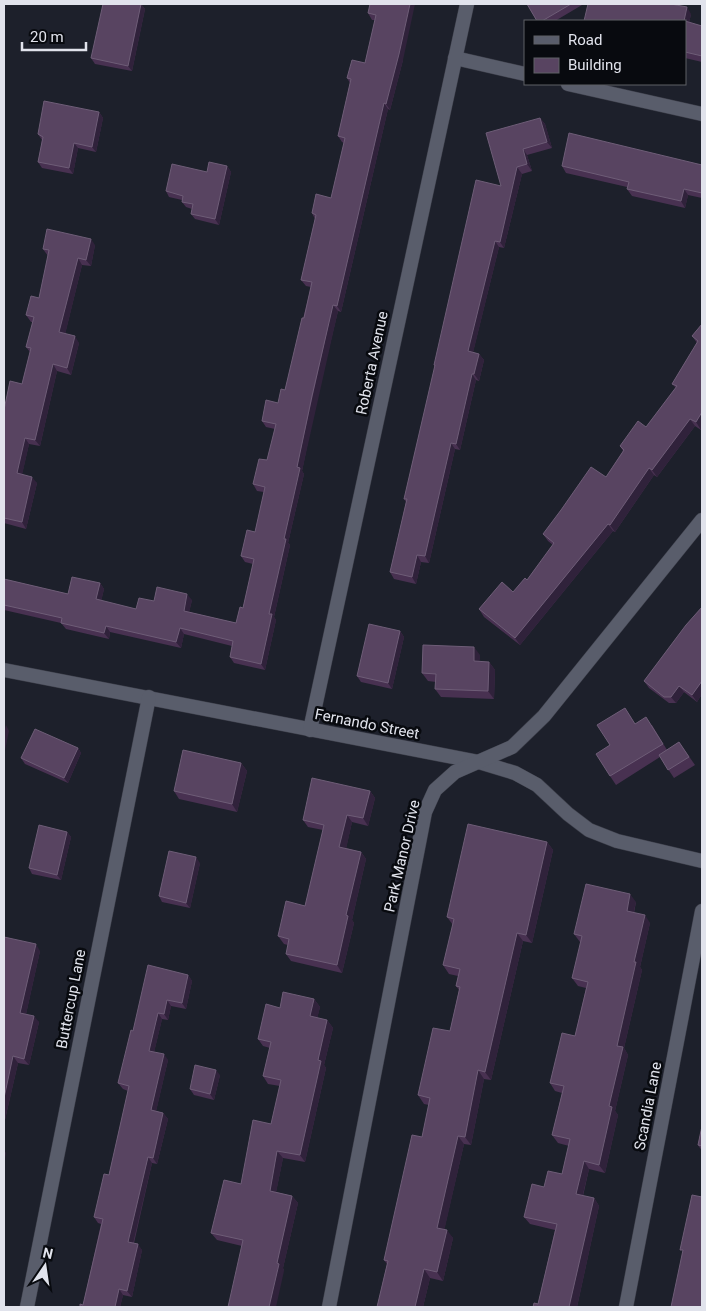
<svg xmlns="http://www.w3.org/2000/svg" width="706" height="1311" font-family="Roboto,sans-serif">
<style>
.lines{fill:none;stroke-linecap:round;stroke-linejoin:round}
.minor-casing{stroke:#3b3d48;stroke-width:15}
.minor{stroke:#595d6b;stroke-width:14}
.wall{fill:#483151}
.shaded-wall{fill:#30223b}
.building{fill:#584461;stroke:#6e5d77}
.labels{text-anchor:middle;stroke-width:5;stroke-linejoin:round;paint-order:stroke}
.street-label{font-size:15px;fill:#e1e3ec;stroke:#080a0f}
</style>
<rect width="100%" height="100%" fill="#1d202b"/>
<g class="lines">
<defs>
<g id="minor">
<polyline points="455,58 525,74"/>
<polyline points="568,84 702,114"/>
<polyline points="4,670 479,762 515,773 537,785 568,814 589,830 617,841 702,861"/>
<polyline points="310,730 467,4"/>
<polyline points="27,1307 149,697"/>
<polyline points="329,1307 425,812 435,790 455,772 512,747 544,716 702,520"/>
<polyline points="626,1307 702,911"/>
</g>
</defs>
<use href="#minor" class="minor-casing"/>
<use href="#minor" class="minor"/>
</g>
<g class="wall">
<polygon points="141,4 145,9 132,71 95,64 91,58"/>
<polygon points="370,4 403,60 390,110 388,109 341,312 338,311 316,403 302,471 304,474 288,543 290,545 274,617 276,620 265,670 234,663 230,657 232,646 184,634 181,648 110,632 109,639 66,629 61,623 4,610 4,579 68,594 100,583 104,589 101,601 136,609 154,601 192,600 189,612 236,623 243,608 253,564 245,562 241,556 255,532 264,492 257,491 253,484 267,460 275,429 266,427 262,421 278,403 285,390 311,287 306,286 301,280 315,219 312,213 331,198 344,143 342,142 338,136 350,83 347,78 365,63 375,20 372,20 368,13"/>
<polygon points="527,4 581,4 582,5 555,21 537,21"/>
<polygon points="691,14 689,23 702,26 702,62 685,58 685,21"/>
<polygon points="99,112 103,118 96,152 78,148 73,174 42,168 38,162 42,140 38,134"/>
<polygon points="540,118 545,124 552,148 527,155 532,171 522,174 504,248 499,247 473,352 479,354 484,360 479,381 476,380 460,450 455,449 429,563 421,562 416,584 394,579 390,572 406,502 404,499 435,367 434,365 501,186"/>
<polygon points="702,165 702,198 688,195 685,208 632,196 627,189 627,187 566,173 562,166"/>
<polygon points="227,166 231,172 219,225 195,219 191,214 192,209 186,207 182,202 182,200 169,197 166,191 207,172"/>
<polygon points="95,245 91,266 82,265 65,334 79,343 71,375 57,371 40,446 29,444 22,474 37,483 26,529 4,523 4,410 22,384 30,352 26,347 33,322 31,322 26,315 39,298 48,256 43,249"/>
<polygon points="702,324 701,430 695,426 657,477 654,475 615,532 613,531 520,645 484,617 479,609 513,592 527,580 553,545 548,541 543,534 606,477 623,451 620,446 646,427 676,388 672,384 697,343 692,336"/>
<polygon points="702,607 702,694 697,702 684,692 676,703 669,703 649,688 644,681"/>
<polygon points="400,631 404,637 392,689 361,682 357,676"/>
<polygon points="480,655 479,662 489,662 495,670 494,699 441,697 435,689 436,682 428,681 422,673"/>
<polygon points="625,708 635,724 652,725 667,750 679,742 695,765 674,778 660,757 616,785 610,776 610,745"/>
<polygon points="78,748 81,753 68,783 25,764 21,758"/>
<polygon points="241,763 247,771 237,812 179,799 174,791"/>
<polygon points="370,791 375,798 368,826 352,822 346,848 361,852 366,859 352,920 354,923 342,973 291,961 286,954 288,945 284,944 278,936 305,906 323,830 308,827 303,820"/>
<polygon points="67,832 71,837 61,880 32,874 29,868"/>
<polygon points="547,842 553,850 532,943 523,941 491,1080 484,1079 471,1145 464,1144 444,1230 453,1238 443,1281 430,1278 423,1307 377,1307 387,1264 384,1260 422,1137 429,1105 424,1104 418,1095 450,1031 459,990 456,986 458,976 449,974 443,965 453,925 447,917"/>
<polygon points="200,863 190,908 162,902 159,896"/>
<polygon points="636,902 634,913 650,923 640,967 642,970 624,1048 628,1055 615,1111 618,1115 605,1173 589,1169 583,1196 594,1198 599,1206 577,1307 533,1307 538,1304 555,1230 530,1224 524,1217 544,1187 562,1174 569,1146 558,1143 552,1135 562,1093 555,1091 550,1083 575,1036 586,988 578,986 572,978 581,942 580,942 574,934"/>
<polygon points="4,937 40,951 26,1014 39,1022 29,1065 18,1063 4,1124"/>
<polygon points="188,975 192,981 186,1009 171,1006 168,1020 162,1019 154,1052 168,1060 156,1111 163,1113 168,1119 157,1164 152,1163 134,1243 142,1250 132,1297 123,1295 120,1307 80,1307 83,1305 101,1224 98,1223 94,1217 109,1175 128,1091 123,1089 118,1083 133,1031"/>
<polygon points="314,999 320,1007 317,1018 327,1020 333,1028 324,1065 326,1068 305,1162 283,1158 276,1192 292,1196 298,1203 283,1268 284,1271 242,1246 217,1240 211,1233 241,1184 271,1124 280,1086 268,1084 263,1076 270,1048 263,1046 258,1039 280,1008"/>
<polygon points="220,1075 214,1100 194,1095 190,1089"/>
<polygon points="702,1126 702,1151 698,1145"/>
</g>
<g class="shaded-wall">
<polygon points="141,4 145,9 132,71 128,66"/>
<polygon points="410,4 415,4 403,60 390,110 386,104"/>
<polygon points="687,7 691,14 688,28 684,21"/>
<polygon points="384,103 388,109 341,312 337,306"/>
<polygon points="99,112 103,118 96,152 92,147"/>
<polygon points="540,118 545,124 552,148 547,142"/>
<polygon points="74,143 78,148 73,174 69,168"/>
<polygon points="523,149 527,155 532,171 527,164"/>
<polygon points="227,166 231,172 219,225 215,219"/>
<polygon points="517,167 522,174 504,248 500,242"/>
<polygon points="684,189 688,195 685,208 681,201"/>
<polygon points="91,239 95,245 91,266 86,260"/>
<polygon points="495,241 499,247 472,357 468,351"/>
<polygon points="78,258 82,265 64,339 59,332"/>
<polygon points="333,305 338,311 302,471 304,474 288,543 290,545 274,617 276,620 265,670 261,664 269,614 297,467"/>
<polygon points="75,336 79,343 71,375 67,368"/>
<polygon points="479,354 484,360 479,381 474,374"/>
<polygon points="53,364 57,371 40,446 35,440"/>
<polygon points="472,374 476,380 460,450 456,444"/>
<polygon points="702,412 702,427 701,430 696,422"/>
<polygon points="690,419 695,426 657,477 652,470"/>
<polygon points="25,438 29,444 21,480 17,473"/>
<polygon points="451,443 455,449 429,563 425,556"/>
<polygon points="649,468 654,475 615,532 610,525"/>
<polygon points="32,477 37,483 26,529 22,522"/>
<polygon points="608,524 613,531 520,645 515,638"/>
<polygon points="417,555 421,562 416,584 412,577"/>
<polygon points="100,583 104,589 100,606 96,599"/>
<polygon points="187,594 192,600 188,617 184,611"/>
<polygon points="106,626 110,632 109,639 104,633"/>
<polygon points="180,628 184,634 181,648 176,642"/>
<polygon points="400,631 404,637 392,689 388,683"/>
<polygon points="474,647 480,655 479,669 474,661"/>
<polygon points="489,662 495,670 494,699 488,691"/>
<polygon points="702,681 702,694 697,702 692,695"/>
<polygon points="679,686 684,692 676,703 671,697"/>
<polygon points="6,725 9,731 4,755 4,733"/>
<polygon points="78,748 81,753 68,783 64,778"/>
<polygon points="241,763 247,771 237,812 232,804"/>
<polygon points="370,791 375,798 368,826 363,818"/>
<polygon points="347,815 352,822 345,854 339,847"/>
<polygon points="67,832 71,837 61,880 57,875"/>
<polygon points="547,842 553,850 532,943 526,935"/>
<polygon points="361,852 366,859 352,920 354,923 342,973 337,965 346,915"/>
<polygon points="196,857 200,863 190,908 186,903"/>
<polygon points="630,894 636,902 632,919 627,911"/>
<polygon points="645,915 650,923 640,967 642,970 624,1048 628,1055 615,1111 618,1115 605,1173 599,1165 609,1106 617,1046 634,962"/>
<polygon points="517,933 523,941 491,1080 485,1072"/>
<polygon points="36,944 40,951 25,1019 20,1013"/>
<polygon points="188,975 192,981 186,1009 182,1003"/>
<polygon points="314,999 320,1007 316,1024 310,1016"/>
<polygon points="167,1000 171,1006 168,1020 164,1014"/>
<polygon points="158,1013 162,1019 153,1057 149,1051"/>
<polygon points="34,1016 39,1022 29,1065 24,1059"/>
<polygon points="327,1020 333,1028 324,1065 326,1068 305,1162 300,1155 318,1060"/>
<polygon points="164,1054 168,1060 155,1116 151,1110"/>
<polygon points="13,1056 18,1063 4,1124 4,1098"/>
<polygon points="216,1070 220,1075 214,1100 210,1094"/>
<polygon points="478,1070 484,1079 471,1145 465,1137"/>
<polygon points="163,1113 168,1119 157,1164 153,1158"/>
<polygon points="458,1136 464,1144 443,1236 437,1228"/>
<polygon points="4,1150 6,1153 4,1165"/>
<polygon points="277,1151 283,1158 275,1198 270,1191"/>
<polygon points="148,1157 152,1163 132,1248 128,1242"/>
<polygon points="584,1161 589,1169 581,1202 576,1194"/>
<polygon points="292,1196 298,1203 283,1268 284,1271 276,1307 269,1307 277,1263"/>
<polygon points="594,1198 599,1206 577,1307 569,1307"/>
<polygon points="447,1230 453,1238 443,1281 437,1272"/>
<polygon points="138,1244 142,1250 132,1297 127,1291"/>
<polygon points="424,1269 430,1278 423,1307 415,1307"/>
<polygon points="119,1289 123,1295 120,1307 115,1307"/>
</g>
<g class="building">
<polygon points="103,4 141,4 128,66 91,58"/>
<polygon points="370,4 410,4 399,54 386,104 384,103 337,306 333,305 312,396 297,467 300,468 284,539 286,539 269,614 272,614 261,664 230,657 233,641 180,628 176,642 106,626 104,633 61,623 62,618 4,605 4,579 68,594 72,577 100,583 96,599 136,609 139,598 154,601 157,587 187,594 184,611 236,623 240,607 243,608 254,559 241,556 247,530 255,532 265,487 253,484 259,459 267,460 276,424 262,421 266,400 278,403 281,389 285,390 302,318 304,318 312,282 301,280 316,215 312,213 316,194 331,198 345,138 338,136 351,79 347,78 352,60 365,63 376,15 368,13"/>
<polygon points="527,4 571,4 542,21 537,21"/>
<polygon points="588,4 671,4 687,7 684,21 584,21"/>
<polygon points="685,21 702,26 702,56 685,52"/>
<polygon points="44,101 99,112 92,147 74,143 69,168 38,162 43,137 38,134"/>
<polygon points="540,118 547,142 523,149 527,164 517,167 500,242 495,241 468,351 479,354 474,374 472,374 456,444 451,443 425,556 417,555 412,577 390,572 407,499 404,499 435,365 434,365 476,180 501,186 486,133"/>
<polygon points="569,133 702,165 702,193 684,189 681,201 627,189 629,182 562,166"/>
<polygon points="209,162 227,166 215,219 191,214 193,204 182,202 183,196 166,191 172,164 207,172"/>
<polygon points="47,229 91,239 86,260 78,258 59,332 75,336 67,368 53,364 35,440 25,438 17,473 32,477 22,522 4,518 4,410 10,381 22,384 31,348 26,347 34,317 26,315 31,296 39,298 49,250 43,249"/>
<polygon points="702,324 702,412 696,422 690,419 652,470 649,468 610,525 608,524 515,638 479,609 502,582 513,592 525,578 527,580 554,543 543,534 561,510 591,467 606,477 624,450 620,446 638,421 646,427 677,386 672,384 698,341 692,336"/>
<polygon points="702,607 702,681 692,695 679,686 671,697 664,697 644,681 686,625"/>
<polygon points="369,624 400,631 388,683 357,676"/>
<polygon points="423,645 474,647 474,661 489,662 488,691 435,689 436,674 422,673"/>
<polygon points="625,708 635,724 646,717 663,744 610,776 596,754 610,745 597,725"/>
<polygon points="35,729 78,748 64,778 21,758"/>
<polygon points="679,742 689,757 668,770 659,755"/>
<polygon points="183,750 241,763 232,804 174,791"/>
<polygon points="312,778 370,791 363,818 347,815 339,847 361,852 346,915 348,916 337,965 286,954 289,939 278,936 286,901 305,906 324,825 303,820"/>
<polygon points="468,824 547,842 526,935 517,933 485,1072 478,1070 465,1137 458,1136 437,1228 447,1230 437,1272 424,1269 415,1307 377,1307 388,1261 384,1260 412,1135 422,1137 430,1098 418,1095 433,1028 450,1031 460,987 456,986 460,969 443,965 454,919 447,917"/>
<polygon points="39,825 67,832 57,875 29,868"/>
<polygon points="169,851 196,857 186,903 159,896"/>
<polygon points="586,884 630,894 627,911 645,915 634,962 636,962 617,1046 623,1047 609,1106 612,1107 599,1165 584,1161 576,1194 594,1198 569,1307 533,1307 534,1303 538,1304 557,1224 524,1217 532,1184 544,1187 548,1171 562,1174 570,1139 552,1135 564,1086 550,1083 562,1033 575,1036 588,982 572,978 582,936 574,934"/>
<polygon points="4,937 36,944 20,1013 34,1016 24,1059 13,1056 4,1098"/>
<polygon points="148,965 188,975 182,1003 167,1000 164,1014 158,1013 149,1051 164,1054 151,1110 163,1113 153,1158 148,1157 128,1242 138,1244 127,1291 119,1289 115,1307 80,1307 80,1304 83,1305 103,1219 94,1217 104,1174 109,1175 129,1086 118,1083 131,1030 133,1031"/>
<polygon points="283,992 314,999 310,1016 327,1020 318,1060 321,1061 300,1155 277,1151 270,1191 292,1196 277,1263 279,1264 269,1307 228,1307 243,1240 211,1233 224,1180 241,1184 253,1120 271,1124 281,1080 263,1076 271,1042 258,1039 266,1004 280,1008"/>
<polygon points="195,1065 216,1070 210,1094 190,1089"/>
<polygon points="702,1126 702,1146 698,1145"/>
<polygon points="692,1195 702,1197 702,1307 671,1307 683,1250 680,1250"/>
</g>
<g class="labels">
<g class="street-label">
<text transform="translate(372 363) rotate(-78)" y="5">Roberta Avenue</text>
<text transform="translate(367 724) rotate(11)" y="5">Fernando Street</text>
<text transform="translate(402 856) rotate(-77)" y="5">Park Manor Drive</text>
<text transform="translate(71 999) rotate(-79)" y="5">Buttercup Lane</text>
<text transform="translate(648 1106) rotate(-79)" y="5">Scandia Lane</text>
</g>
</g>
<rect width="706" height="1311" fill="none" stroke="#e1e3ec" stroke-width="10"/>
<rect x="524" y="20" width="162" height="65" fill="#080a0f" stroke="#5f6167"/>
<rect x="534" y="36" width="25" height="8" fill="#595d6b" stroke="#5f6167"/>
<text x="568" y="45" font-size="15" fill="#e1e3ec">Road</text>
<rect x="534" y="58" width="25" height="15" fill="#584461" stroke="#5f6167"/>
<text x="568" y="70" font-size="15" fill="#e1e3ec">Building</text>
<g transform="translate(45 1266) rotate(13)" stroke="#080a0f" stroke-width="4" paint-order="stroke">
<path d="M0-4L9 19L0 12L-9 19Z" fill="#e1e3ec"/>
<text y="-8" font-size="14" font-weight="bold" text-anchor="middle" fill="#e1e3ec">N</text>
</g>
<path d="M22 42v8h64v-8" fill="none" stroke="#e1e3ec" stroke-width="2.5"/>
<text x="30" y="42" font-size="15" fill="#e1e3ec" stroke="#080a0f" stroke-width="4" paint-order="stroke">20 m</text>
</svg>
